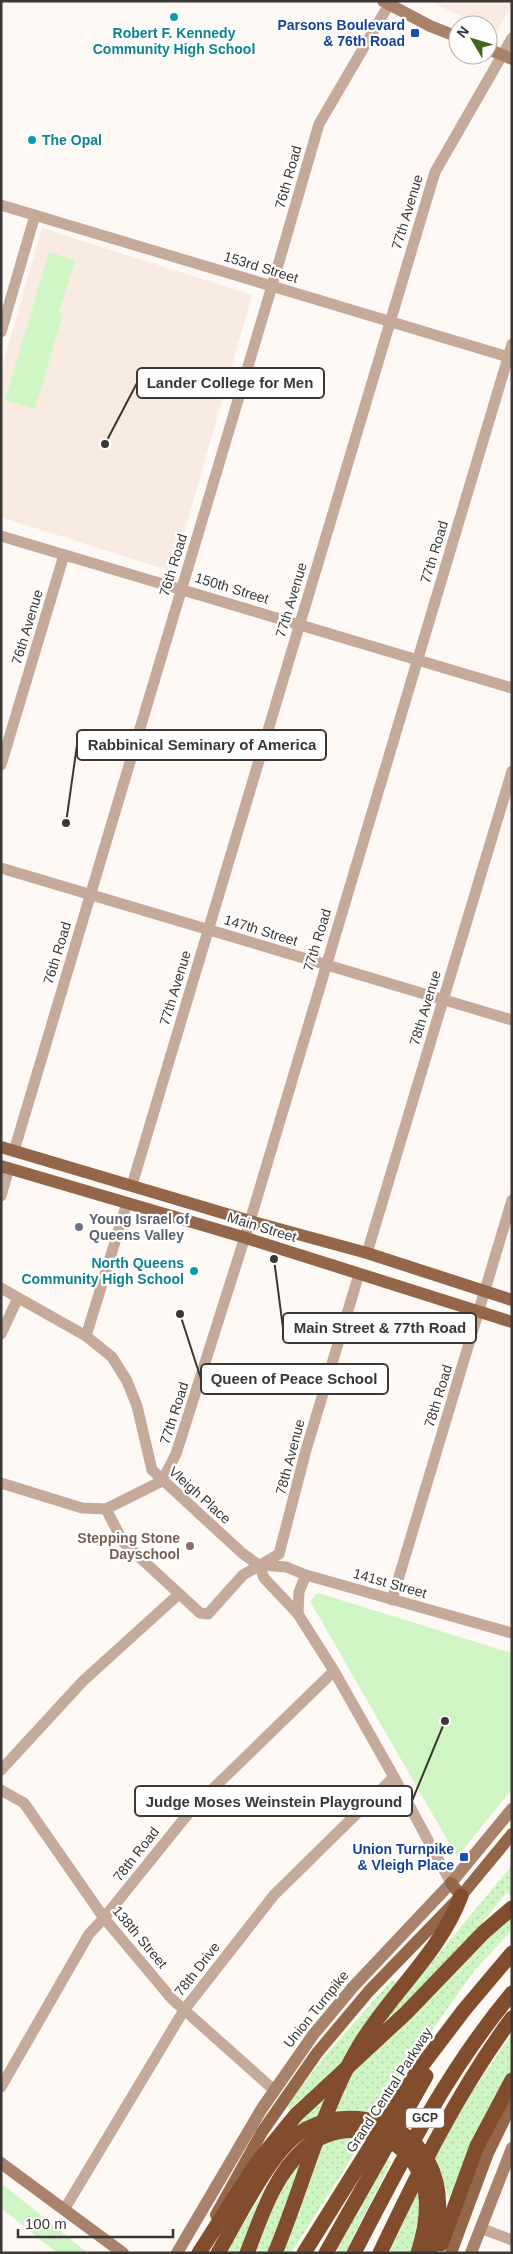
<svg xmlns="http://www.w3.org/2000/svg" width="513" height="2254" font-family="Helvetica,sans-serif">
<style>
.built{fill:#f9ebe1}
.grass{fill:url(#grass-dots)}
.park{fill:#d0f5c5}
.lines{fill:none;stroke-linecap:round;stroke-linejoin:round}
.street{stroke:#c5aa9a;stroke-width:11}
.secondary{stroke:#a9826b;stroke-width:12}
.primary{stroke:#94664a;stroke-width:12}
.highway{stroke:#824d2c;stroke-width:15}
.culture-dot{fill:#0f9aa8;stroke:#fff;stroke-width:2}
.transit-dot{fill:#1a4fb4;stroke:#fff;stroke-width:2}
.worship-dot{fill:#6b7280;stroke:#fff;stroke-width:2}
.education-dot{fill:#8d6e63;stroke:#fff;stroke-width:2}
.labels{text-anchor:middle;stroke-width:4.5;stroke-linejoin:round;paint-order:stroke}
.shield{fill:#fff;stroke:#757372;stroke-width:1}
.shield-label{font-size:12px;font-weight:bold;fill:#3a3735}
.transit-label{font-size:14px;font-weight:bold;fill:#164399;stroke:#fff;text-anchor:end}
.culture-label{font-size:14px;font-weight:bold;fill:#0d838f;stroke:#fff}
.street-label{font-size:14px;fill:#3a3735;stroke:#fff}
.worship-label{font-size:14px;font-weight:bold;fill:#5b616d;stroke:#fff;text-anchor:start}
.education-label{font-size:14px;font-weight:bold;fill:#785e54;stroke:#fff;text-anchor:end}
.leader{fill:none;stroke:#3a3735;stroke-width:2}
.callout-dot{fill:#3a3735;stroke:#fff;stroke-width:2}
.callout{fill:#fff;stroke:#3a3735;stroke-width:2}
.callout-label{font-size:15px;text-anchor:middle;font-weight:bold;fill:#3a3735}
</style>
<defs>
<pattern id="grass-dots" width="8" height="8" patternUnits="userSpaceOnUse" patternTransform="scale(1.25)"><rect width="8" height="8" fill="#d0f5c5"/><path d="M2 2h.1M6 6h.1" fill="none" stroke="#b3d3aa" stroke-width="1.8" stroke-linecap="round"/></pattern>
</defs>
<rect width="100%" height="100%" fill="#fff9f5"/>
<g class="built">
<polygon points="428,1 512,1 512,5 497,31 488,28 488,25 482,25"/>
<polygon points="42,228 252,295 173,572 1,517 1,371"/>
</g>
<g class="grass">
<polygon points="512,1865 512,1898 507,1892 477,1929 512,1913 512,1930 475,1970 400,2075 351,2159 291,2253 281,2253 343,2088 379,2026"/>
<polygon points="392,1980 398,1985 375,2012 269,2253 253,2253 281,2189 288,2180 298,2127 295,2124 316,2086 290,2110 287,2106 322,2059"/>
<polygon points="512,2033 512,2071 484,2119 455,2187 448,2198 446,2188 416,2227 415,2242 411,2253 389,2253 442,2140 478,2083"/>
<polygon points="387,2159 391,2162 345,2253 335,2253"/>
<polygon points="274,2174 260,2199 240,2253 225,2253"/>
</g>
<g class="park">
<polygon points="49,252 75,260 59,312 63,314 35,409 5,400"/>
<polygon points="318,1593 512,1653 512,1789 457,1857 310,1601"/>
<polygon points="1,2183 88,2253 57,2253 1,2208"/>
</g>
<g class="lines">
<g class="street">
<polyline points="1,205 512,358"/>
<polyline points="1,332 35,215"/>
<polyline points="1,536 512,688"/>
<polyline points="1,765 64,555"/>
<polyline points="1,868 512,1020"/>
<polyline points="14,1151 272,286 319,124 391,1"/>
<polyline points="132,1185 435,172 512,38"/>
<polyline points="1,1196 9,1168"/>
<polyline points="367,1253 512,771"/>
<polyline points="1,1288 86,1336 112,1357 127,1381 137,1406 152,1470 242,1553 260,1566 264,1578 298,1614 334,1671 394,1777 451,1883"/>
<polyline points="1,1334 18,1298"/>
<polyline points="86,1336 127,1203"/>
<polyline points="1,1483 82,1508 106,1509"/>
<polyline points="106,1509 162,1481 176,1454 250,1221 512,344"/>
<polyline points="106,1509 123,1542 200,1613 208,1614 243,1575 279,1554 306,1450 359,1274"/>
<polyline points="261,1565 286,1567 306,1575 512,1633"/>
<polyline points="392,1600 512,1200"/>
<polyline points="298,1614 299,1592 306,1575"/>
<polyline points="1,1770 83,1681 179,1594"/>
<polyline points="1,1790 24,1803 104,1918 172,1999 274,2090"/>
<polyline points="1,2087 89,1934 104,1918 192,1809 334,1671"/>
<polyline points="64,2210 184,2010 274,1895 394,1777"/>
<polyline points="480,2228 512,2240"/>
</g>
<g class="secondary">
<polyline points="383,1 430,26 458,37"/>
<polyline points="488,49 512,59"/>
<polyline points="1,2163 123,2253"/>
<polyline points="177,2253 261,2110 313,2035 353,1987 451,1883 512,1809"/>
<polyline points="471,2253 512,2148"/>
</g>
<g class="primary">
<polyline points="1,1147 250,1221 367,1253 512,1300"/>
<polyline points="1,1166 243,1237 512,1322"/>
<polyline points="451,1883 461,1896"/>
<polyline points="216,2215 262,2132 317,2053 369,1991 461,1896 512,1834"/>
<polyline points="451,2253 488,2153 512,2104"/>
</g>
<g class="highway">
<polyline points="441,2244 477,2146 512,2080"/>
<polyline points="199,2253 256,2164 296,2115 406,2013 484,1932 512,1908"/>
<path d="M 218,2253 C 236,2222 270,2153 298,2134 C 347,2101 421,2121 436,2182 C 442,2206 437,2230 430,2253"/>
<path d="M 247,2253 C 262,2215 274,2175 305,2148 C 345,2114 407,2132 423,2182 C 430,2204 425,2231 418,2253"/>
<path d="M 275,2253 C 303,2186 322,2108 359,2046 C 390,1994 439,1954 461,1896"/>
<polyline points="304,2253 417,2072 464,2010 512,1953"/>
<polyline points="326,2253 426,2076"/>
<path d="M 354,2253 C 401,2162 446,2072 512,1993"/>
<path d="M 380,2253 C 419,2171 458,2091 512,2018"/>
</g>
</g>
<g class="culture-dot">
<circle cx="174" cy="17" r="5"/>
<circle cx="32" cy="140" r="5"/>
<circle cx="194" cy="1271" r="5"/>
</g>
<g class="transit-dot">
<rect x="410" y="28" width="10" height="10" rx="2.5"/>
<rect x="459" y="1852" width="10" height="10" rx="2.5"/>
</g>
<circle class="worship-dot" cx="79" cy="1227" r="5"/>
<circle class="education-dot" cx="190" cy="1546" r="5"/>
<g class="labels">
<rect class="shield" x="406" y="2108.5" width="38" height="19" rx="4"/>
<g class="shield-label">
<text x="425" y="2122">GCP</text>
</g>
<g class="transit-label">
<text x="405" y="30">Parsons Boulevard<tspan x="405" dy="16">&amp; 76th Road</tspan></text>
<text x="454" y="1854">Union Turnpike<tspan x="454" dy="16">&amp; Vleigh Place</tspan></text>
</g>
<g class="culture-label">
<text x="174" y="38">Robert F. Kennedy<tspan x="174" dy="16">Community High School</tspan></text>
<text x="42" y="145" text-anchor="start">The Opal</text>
<text x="184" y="1268" text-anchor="end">North Queens<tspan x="184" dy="16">Community High School</tspan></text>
</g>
<g class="street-label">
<text transform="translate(288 177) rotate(-74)" y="5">76th Road</text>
<text transform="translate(407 212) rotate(-73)" y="5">77th Avenue</text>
<text transform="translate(261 267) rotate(17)" y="5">153rd Street</text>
<text transform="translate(434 552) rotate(-73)" y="5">77th Road</text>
<text transform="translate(173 565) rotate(-73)" y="5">76th Road</text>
<text transform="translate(232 588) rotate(17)" y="5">150th Street</text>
<text transform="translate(291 600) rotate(-73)" y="5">77th Avenue</text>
<text transform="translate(27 627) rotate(-73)" y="5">76th Avenue</text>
<text transform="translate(261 930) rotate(17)" y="5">147th Street</text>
<text transform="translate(317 940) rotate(-73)" y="5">77th Road</text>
<text transform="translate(57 953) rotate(-73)" y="5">76th Road</text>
<text transform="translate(175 988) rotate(-73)" y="5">77th Avenue</text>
<text transform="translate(425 1008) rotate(-73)" y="5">78th Avenue</text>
<text transform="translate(262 1227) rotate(17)" y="5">Main Street</text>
<text transform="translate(438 1396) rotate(-73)" y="5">78th Road</text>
<text transform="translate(174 1413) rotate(-72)" y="5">77th Road</text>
<text transform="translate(290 1457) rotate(-75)" y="5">78th Avenue</text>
<text transform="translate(200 1495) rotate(42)" y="5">Vleigh Place</text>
<text transform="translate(390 1583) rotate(16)" y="5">141st Street</text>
<text transform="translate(136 1854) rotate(-52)" y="5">78th Road</text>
<text transform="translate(140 1937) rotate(50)" y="5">138th Street</text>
<text transform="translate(197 1969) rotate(-52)" y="5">78th Drive</text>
<text transform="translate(316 2009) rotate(-51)" y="5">Union Turnpike</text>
<text transform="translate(389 2090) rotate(-57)" y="5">Grand Central Parkway</text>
</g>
<g class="worship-label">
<text x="89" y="1224">Young Israel of<tspan x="89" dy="16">Queens Valley</tspan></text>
</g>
<g class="education-label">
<text x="180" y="1543">Stepping Stone<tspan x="180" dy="16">Dayschool</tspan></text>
</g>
</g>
<path class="leader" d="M105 444L137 383M66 823L77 745M274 1259L283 1328M180 1314L201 1379M445 1721L412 1801"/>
<g class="callout-dot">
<circle cx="105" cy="444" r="5"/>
<circle cx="66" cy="823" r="5"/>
<circle cx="274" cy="1259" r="5"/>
<circle cx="180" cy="1314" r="5"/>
<circle cx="445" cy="1721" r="5"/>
</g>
<g class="callout">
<rect x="137" y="368" width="187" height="30" rx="5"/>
<rect x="77" y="730" width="249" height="30" rx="5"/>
<rect x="283" y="1313" width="193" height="30" rx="5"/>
<rect x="201" y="1364" width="187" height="30" rx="5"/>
<rect x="135" y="1786" width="277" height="30" rx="5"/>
</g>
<g class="callout-label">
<text x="230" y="388">Lander College for Men</text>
<text x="202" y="750">Rabbinical Seminary of America</text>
<text x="380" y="1333">Main Street &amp; 77th Road</text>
<text x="294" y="1384">Queen of Peace School</text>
<text x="274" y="1807">Judge Moses Weinstein Playground</text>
</g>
<rect width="513" height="2254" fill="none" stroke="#3a3735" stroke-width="5"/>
<g transform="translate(473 40) rotate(308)"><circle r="24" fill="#ffffff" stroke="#b0afae"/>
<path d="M0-4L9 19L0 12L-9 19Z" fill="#43641a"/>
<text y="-8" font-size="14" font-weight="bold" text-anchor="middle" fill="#3a3735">N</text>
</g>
<path d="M18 2229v8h155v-8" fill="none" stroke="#3a3735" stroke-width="2.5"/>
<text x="25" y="2229" font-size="15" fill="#3a3735" stroke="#ffffff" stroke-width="4" paint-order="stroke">100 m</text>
</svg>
